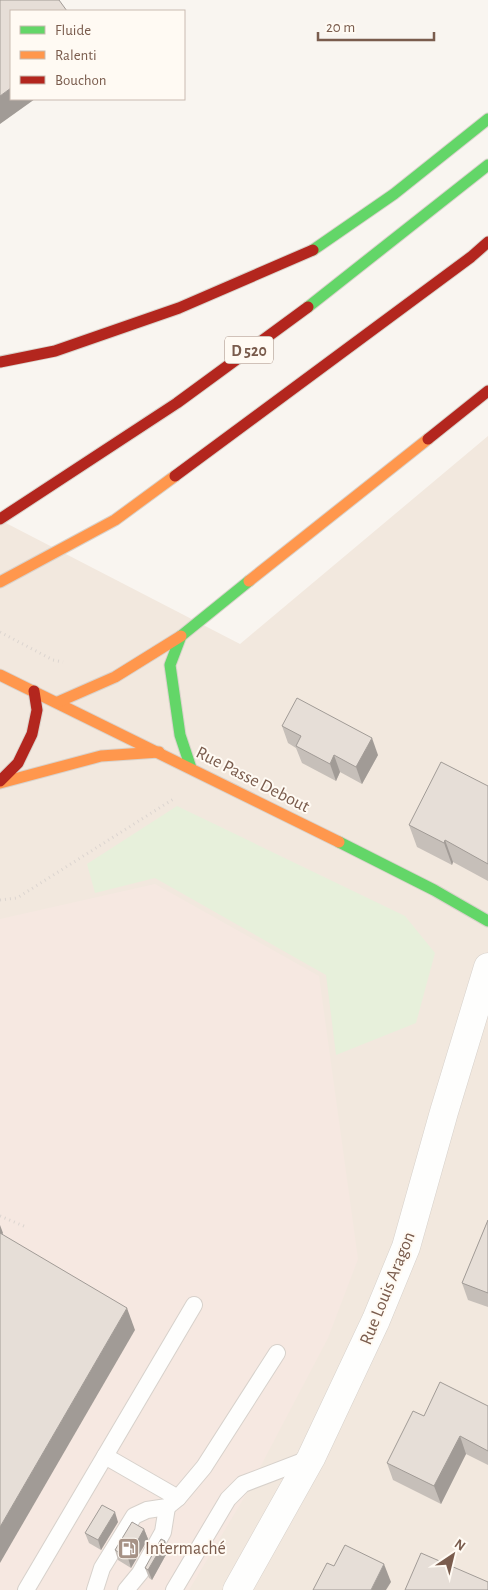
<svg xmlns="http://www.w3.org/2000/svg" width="488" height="1590" font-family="'Alegreya Sans',sans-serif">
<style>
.residential{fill:#f2e8de}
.commercial{fill:#f6e8e1}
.green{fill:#e7f0db}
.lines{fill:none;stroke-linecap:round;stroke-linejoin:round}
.lane-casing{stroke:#d7d1cb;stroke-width:18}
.street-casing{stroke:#d7d1cb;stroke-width:29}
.fast-casing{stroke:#d9d2cb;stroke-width:13}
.slow-casing{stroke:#d9d2cb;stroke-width:13}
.jam-casing{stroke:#d9d2cb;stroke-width:13}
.path{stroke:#dcd5d0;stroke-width:3;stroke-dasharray:1 4;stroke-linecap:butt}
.lane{stroke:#fefefd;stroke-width:16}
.street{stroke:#fefefd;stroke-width:28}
.fast{stroke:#63d668;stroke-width:11}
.slow{stroke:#ff974d;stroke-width:11}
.jam{stroke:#b3261e;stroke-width:11}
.wall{fill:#c6bfb9}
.shaded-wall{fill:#a19b96}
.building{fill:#e6ded7;stroke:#a19b96}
.labels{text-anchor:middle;stroke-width:4;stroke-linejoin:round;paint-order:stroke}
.shield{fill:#fffaf3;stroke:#a28b7f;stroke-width:1}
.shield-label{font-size:16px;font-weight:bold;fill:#7a5c4d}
.street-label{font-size:18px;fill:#7a5c4d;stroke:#fffaf3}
.poi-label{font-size:18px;fill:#7a5c4d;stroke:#fffaf3;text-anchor:start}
</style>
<rect width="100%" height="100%" fill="#f9f5f0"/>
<polygon class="residential" points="488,436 488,1590 0,1590 0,520 240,644"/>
<polygon class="commercial" points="155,884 319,976 358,1259 328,1338 245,1496 189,1590 0,1590 0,919"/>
<polygon class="green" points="177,806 405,916 435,953 416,1023 336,1055 326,975 155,878 95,893 87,864"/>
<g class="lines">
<defs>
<g id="lane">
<polyline points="105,1456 178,1498"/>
<polyline points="26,1590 194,1305"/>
<polyline points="95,1590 102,1568 134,1516 147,1510 167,1507 178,1498 204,1467 277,1353"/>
<polyline points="126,1590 140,1573 163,1532 167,1507"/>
<polyline points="174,1590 228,1499 243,1484 311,1458"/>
</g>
<polyline id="street" points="237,1590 311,1458 376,1320 406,1247 444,1112 488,967"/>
<g id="fast">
<polyline points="313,250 394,194 488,119"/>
<polyline points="308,307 488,165"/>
<polyline points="191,768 180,735 170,665 181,636 249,581"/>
<polyline points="339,842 434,890 488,921"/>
</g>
<g id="slow">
<polyline points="249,581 428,439"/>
<polyline points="0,582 115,520 175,476"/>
<polyline points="0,675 339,842"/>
<polyline points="58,702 115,677 181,636"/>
<polyline points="0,783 101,756 159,752"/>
</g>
<g id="jam">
<polyline points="0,362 55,351 179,308 313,250"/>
<polyline points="428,439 488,391"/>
<polyline points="175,476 471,257 488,242"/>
<polyline points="0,519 177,403 308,307"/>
<polyline points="0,781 18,763 32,734 37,710 34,691"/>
</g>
</defs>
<use href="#lane" class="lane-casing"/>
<use href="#street" class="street-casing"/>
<use href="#fast" class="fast-casing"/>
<use href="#slow" class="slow-casing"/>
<use href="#jam" class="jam-casing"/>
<g class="path">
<polyline points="0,632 53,660 63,662"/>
<polyline points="0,900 17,898 175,798"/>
<polyline points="0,1216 26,1227"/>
</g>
<use href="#lane" class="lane"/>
<use href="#street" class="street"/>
<use href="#fast" class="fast"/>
<use href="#slow" class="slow"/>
<use href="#jam" class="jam"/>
</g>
<g class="wall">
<polygon points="282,726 378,755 362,784 340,772 336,781 302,763 296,748 288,743"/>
<polygon points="488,786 488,881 453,862 452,865 417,847 409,825"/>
<polygon points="488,1220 488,1307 468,1300 462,1283"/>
<polygon points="488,1406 488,1465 466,1454 441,1504 393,1480 387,1463 424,1416"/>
<polygon points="118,1522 101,1550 89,1543 85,1533"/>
<polygon points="144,1529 148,1539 131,1568 118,1560 115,1550"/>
<polygon points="165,1541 168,1551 152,1580 149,1578 145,1568"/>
</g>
<g class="shaded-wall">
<polygon points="11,88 11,99 35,99 0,124 0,96"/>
<polygon points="372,738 378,755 362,784 356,767"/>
<polygon points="334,755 340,772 336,781 330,764"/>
<polygon points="445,840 453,862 452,865 444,843"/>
<polygon points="0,1225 3,1233 0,1239"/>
<polygon points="127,1308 135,1330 0,1563 0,1527"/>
<polygon points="460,1436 466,1454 441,1504 434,1486"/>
<polygon points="115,1512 118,1522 101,1550 98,1540"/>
<polygon points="144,1529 148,1539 131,1568 128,1558"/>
<polygon points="165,1541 168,1551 152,1580 148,1570"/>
<polygon points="384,1564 391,1582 386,1590 371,1590"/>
</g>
<g class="building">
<polygon points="0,0 59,0 67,11 11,11 11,88 0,96"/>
<polygon points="297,698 372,738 356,767 334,755 330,764 296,746 301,736 282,726"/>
<polygon points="441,762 488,786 488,864 445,840 444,843 409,825"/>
<polygon points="488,1220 488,1293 462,1283"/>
<polygon points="0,1233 127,1308 0,1527"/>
<polygon points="440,1382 488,1406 488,1451 460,1436 434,1486 387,1463 413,1411 424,1416"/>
<polygon points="102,1505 115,1512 98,1540 85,1533"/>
<polygon points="132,1522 144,1529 128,1558 115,1550"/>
<polygon points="161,1539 165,1541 148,1570 145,1568"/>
<polygon points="345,1545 384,1564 371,1590 313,1590 327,1563 334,1566"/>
<polygon points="421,1553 488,1582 488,1590 405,1590"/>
</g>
<defs>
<symbol id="fuel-square" viewBox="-11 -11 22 22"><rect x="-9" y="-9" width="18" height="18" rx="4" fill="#a69286" stroke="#fffaf3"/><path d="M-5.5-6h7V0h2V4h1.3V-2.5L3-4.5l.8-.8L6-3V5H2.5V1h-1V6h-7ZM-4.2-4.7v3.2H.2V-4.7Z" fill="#fff"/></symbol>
</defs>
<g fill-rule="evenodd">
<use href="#fuel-square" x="116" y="1536" width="25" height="25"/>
</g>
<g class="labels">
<rect class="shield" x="225" y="336.5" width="48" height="27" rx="4"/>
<g class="shield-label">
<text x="249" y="356">D 520</text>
</g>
<g class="street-label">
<text transform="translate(253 779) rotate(27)" y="6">Rue Passe Debout</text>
<text transform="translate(387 1288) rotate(-68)" y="6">Rue Louis Aragon</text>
</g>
<g class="poi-label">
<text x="145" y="1554">Intermaché</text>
</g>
</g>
<rect x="10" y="10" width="175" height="90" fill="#fffaf3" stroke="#cabbb1"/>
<rect x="20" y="26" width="25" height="8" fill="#63d668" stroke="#cabbb1"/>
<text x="55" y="35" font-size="15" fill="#7a5c4d">Fluide</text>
<rect x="20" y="51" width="25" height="8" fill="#ff974d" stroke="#cabbb1"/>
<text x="55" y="60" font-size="15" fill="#7a5c4d">Ralenti</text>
<rect x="20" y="76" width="25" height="8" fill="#b3261e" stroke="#cabbb1"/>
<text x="55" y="85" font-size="15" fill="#7a5c4d">Bouchon</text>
<g transform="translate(453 1555) rotate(35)" stroke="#fffaf3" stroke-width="4" paint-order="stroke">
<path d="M0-4L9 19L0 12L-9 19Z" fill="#7a5c4d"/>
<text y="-8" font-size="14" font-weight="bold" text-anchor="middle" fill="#7a5c4d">N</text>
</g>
<path d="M318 32v8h116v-8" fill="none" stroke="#7a5c4d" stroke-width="2.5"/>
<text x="326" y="32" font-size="15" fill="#7a5c4d" stroke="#fffaf3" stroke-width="4" paint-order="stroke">20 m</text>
</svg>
